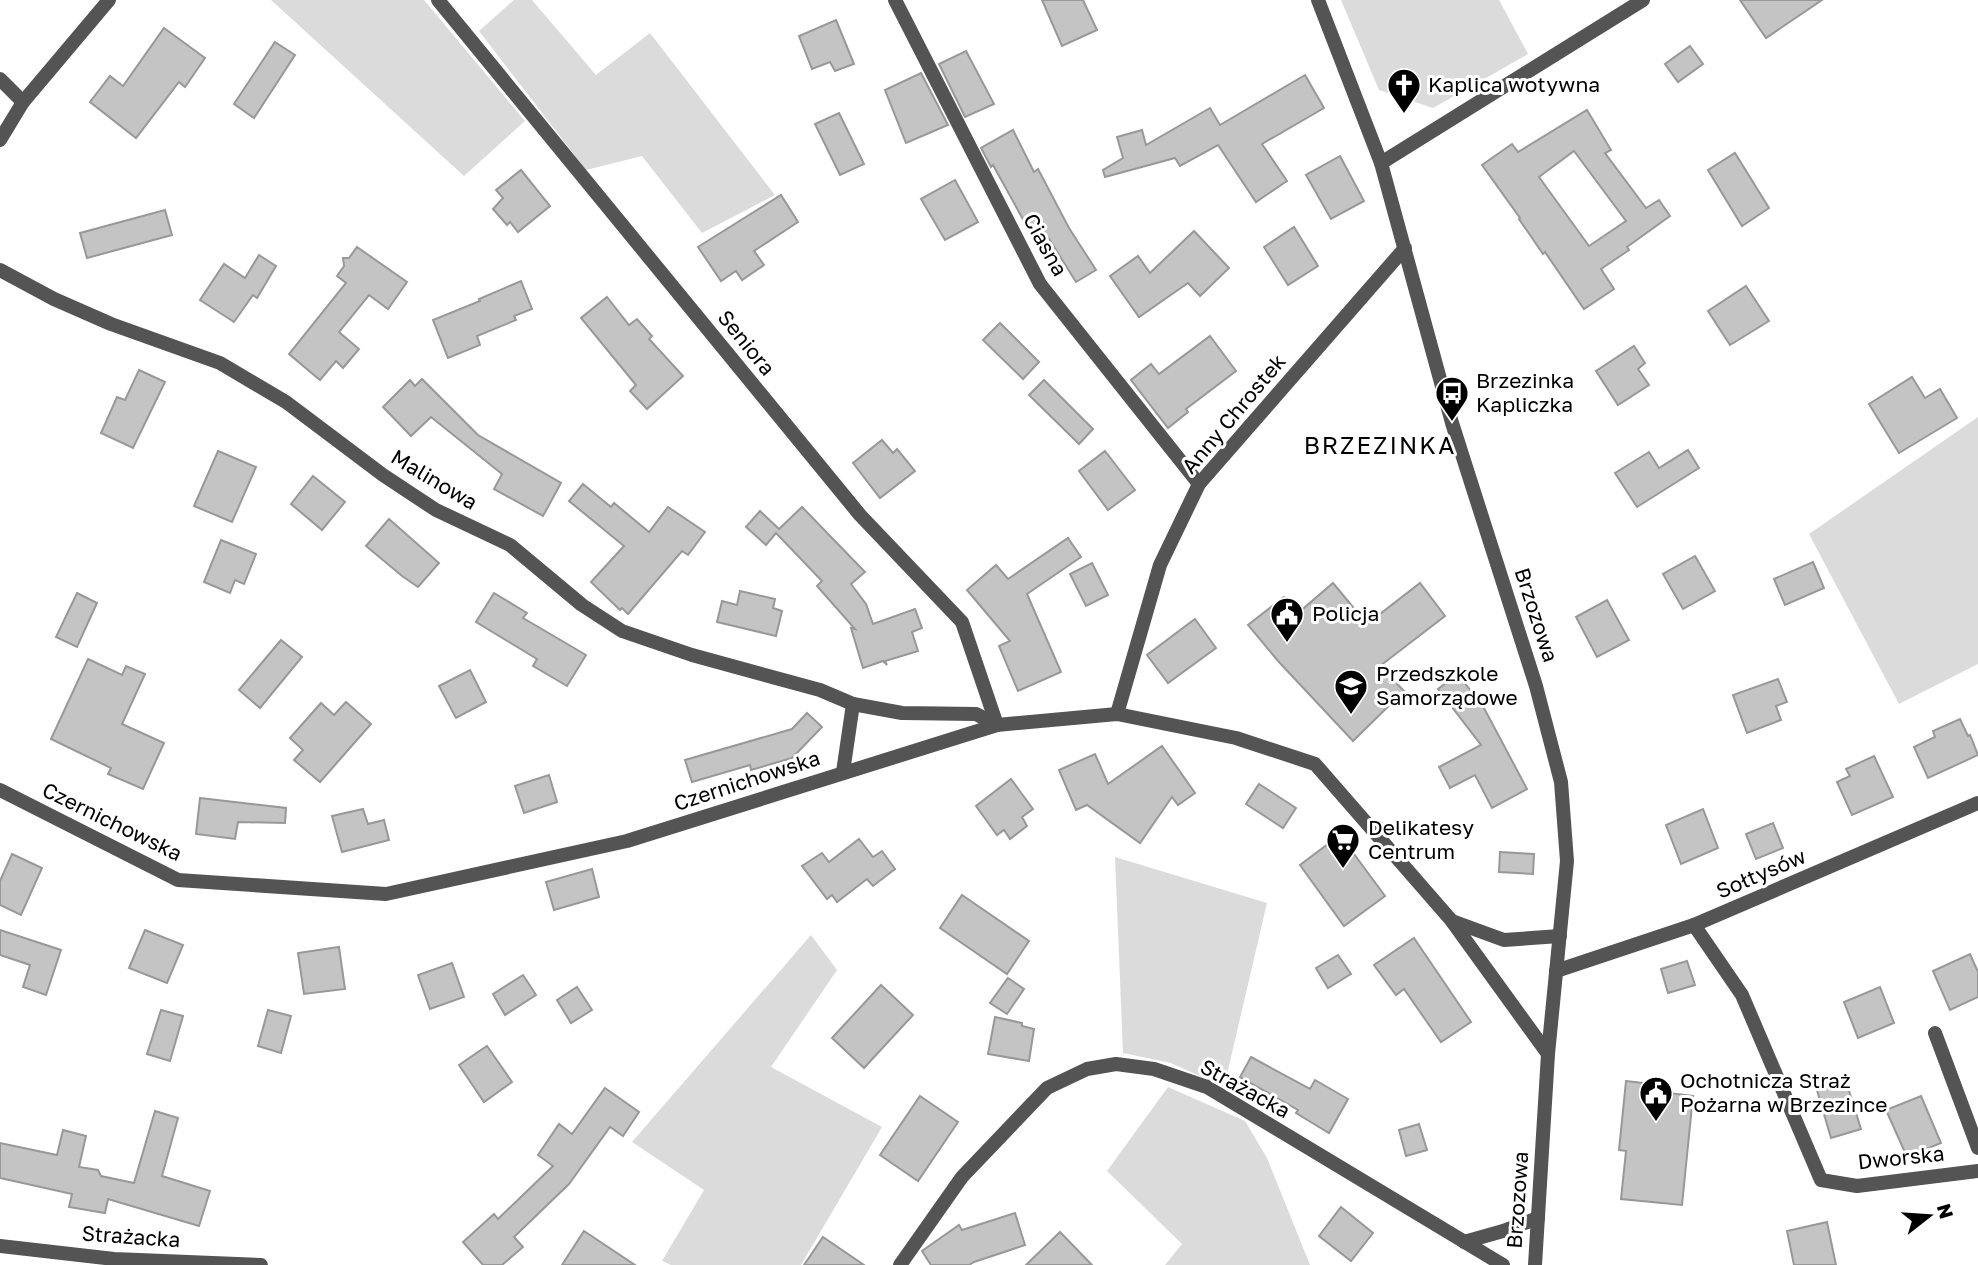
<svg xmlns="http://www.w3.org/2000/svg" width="1978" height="1265" font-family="'Golos Text',sans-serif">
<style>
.green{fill:#dbdbdb}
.building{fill:#c4c4c4;stroke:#989898;stroke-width:2;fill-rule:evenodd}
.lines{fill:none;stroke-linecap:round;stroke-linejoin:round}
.street{stroke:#545454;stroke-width:14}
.labels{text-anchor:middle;stroke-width:6;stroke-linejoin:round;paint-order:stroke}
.poi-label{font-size:21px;fill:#000;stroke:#fff;text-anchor:start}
.street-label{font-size:21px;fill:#000;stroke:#fff}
.quarter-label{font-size:24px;letter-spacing:2px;fill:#000;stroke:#fff}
</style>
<rect width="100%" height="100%" fill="#fff"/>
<g class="green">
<polygon points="271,0 424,0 525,121 464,176"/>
<polygon points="514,0 532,0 596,75 650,33 775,195 702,233 642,156 586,170 479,31"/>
<polygon points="1341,0 1499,0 1528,54 1433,108 1379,90"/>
<polygon points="1978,417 1978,664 1899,704 1809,534"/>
<polygon points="1115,857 1267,903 1224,1087 1171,1063 1123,1053"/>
<polygon points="811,935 837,970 771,1067 882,1127 801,1265 671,1265 662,1261 704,1190 632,1142"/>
<polygon points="1168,1087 1245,1121 1267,1158 1310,1265 1165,1265 1182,1244 1107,1171"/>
</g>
<g class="building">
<polygon points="1042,0 1083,0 1097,30 1062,46"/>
<polygon points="1740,0 1822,0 1766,38"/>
<polygon points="836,20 854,64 835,71 830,62 812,69 799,36"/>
<polygon points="164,28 205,58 185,87 179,82 136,138 90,102 110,76 123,86"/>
<polygon points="275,42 295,55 254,118 234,104"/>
<polygon points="1690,46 1703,64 1678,82 1665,64"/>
<polygon points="966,51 994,104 965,117 939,64"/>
<polygon points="921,73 948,125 906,143 885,90"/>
<polygon points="1305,75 1324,108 1262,144 1287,181 1256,202 1218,145 1180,166 1175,158 1105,177 1103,170 1123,158 1117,137 1142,130 1146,145 1210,108 1220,125"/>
<path d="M 1587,110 L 1611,150 L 1605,153 L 1646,208 L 1659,200 L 1670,216 L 1627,247 L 1629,250 L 1601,269 L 1614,289 L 1584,309 L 1545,252 L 1543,254 L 1519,219 L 1520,218 L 1482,165 L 1512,144 L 1518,152 ZM 1574,151 L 1626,221 L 1589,246 L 1539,177 Z"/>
<polygon points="839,113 864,164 840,175 815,124"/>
<polygon points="1013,130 1034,172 1038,169 1069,228 1096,270 1076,282 1041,226 1030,232 993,165 991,167 981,148"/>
<polygon points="1735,153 1769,208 1742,226 1708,170"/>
<polygon points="1340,156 1364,201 1331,219 1306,175"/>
<polygon points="521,170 550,206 518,232 510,222 507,225 493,209 503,198 496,190"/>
<polygon points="955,180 978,222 945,240 921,199"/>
<polygon points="781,195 798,222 754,251 764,265 742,280 736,271 721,281 698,247"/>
<polygon points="165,210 172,235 87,258 80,233"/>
<polygon points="1294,227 1318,266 1288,285 1264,247"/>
<polygon points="1194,231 1229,268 1200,296 1188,283 1139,317 1110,276 1138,256 1150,273"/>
<polygon points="357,247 407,282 388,309 369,295 339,332 359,349 343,368 336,361 320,380 289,354 346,283 337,276 344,266 343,258 349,258"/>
<polygon points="259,255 276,266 257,298 253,295 234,322 200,300 224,264 245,278"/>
<polygon points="521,281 532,309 514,316 516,320 477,336 480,345 448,358 433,320 480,301 479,299"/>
<polygon points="1746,286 1769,321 1730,345 1708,311"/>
<polygon points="607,297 629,325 637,319 652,336 649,339 683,376 647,409 630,391 636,385 581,318"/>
<polygon points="1000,323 1039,362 1023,379 983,340"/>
<polygon points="1210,336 1236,371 1186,409 1188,412 1168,428 1131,380 1151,364 1159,374"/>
<polygon points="1634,346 1645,363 1638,369 1649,385 1618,405 1596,371"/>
<polygon points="139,370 165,382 133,448 101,433 117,397 125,400"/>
<polygon points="1912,377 1925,398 1940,389 1957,418 1899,453 1869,404"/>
<polygon points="422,379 478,435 561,483 543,516 494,489 502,474 431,417 411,436 383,407 410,380 415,386"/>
<polygon points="1044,380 1093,429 1079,444 1029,395"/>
<polygon points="882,440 893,453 897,449 915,471 880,498 853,463"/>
<polygon points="1688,450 1699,468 1637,507 1615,473 1649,452 1659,468"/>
<polygon points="218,451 256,467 232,522 194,506"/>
<polygon points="1105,451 1135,490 1108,510 1079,471"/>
<polygon points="313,476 345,502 322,530 291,504"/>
<polygon points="583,484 611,507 614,503 649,532 668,507 705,532 688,555 682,551 628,614 622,608 620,610 591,582 624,546 569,501"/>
<polygon points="802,507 865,572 851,584 866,604 873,624 915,609 922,628 912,632 918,651 885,661 887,665 883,661 863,668 851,628 855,629 817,586 822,581 776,533 766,545 746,527 760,511 779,529"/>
<polygon points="389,519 439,563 418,587 402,576 366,546"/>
<polygon points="1068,538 1081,557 1027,594 1061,672 1018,691 999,646 1010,641 967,590 996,565 1008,579"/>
<polygon points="221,540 256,554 244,584 235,580 230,593 204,582"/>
<polygon points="1695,556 1715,591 1683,609 1663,574"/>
<polygon points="1813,562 1824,588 1785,605 1774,579"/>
<polygon points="1092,563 1108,595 1086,606 1070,574"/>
<polygon points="1333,583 1367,624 1420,583 1445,616 1380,666 1404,691 1353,741 1278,661 1248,625 1284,597 1298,613"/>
<polygon points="740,591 775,599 773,608 782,611 776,636 717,622 722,601 737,605"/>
<polygon points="77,593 97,603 77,647 56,637"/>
<polygon points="494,593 527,613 523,618 586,655 567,686 533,666 537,659 476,622"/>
<polygon points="1607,600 1629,640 1597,657 1576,617"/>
<polygon points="1195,619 1216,648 1168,683 1147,655"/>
<polygon points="281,640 302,657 260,708 239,690"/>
<polygon points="88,659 122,675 126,666 145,674 122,724 164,743 143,789 108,774 111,768 51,739"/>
<polygon points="470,670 486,702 456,718 439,686"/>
<polygon points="1458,674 1484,708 1527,789 1492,808 1475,775 1450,788 1439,767 1481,745 1438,689"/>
<polygon points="1778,679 1787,702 1776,706 1781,720 1747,733 1733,695"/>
<polygon points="346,702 371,724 320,782 294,760 303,750 290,738 321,703 334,715"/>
<polygon points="807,713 822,727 792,758 751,770 750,765 692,782 685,760 792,729"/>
<polygon points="1960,719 1968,736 1970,735 1978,755 1928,778 1914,747 1935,737 1933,731"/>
<polygon points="1162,746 1195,793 1178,805 1172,797 1140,843 1087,805 1076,810 1059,770 1095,754 1108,784"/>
<polygon points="1874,756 1893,797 1852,815 1837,782 1850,776 1846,769"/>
<polygon points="549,775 557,802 524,813 515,786"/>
<polygon points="1011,779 1033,809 1022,817 1027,826 1010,839 1004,830 997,835 976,806"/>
<polygon points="1259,784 1296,808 1283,828 1246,804"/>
<polygon points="200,798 286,808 285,823 238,822 235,839 196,834"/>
<polygon points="363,809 368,824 384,820 389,840 342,852 332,816"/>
<polygon points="1703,809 1718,848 1681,864 1666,825"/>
<polygon points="1773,823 1783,848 1756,859 1746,834"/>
<polygon points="1340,835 1385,896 1344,926 1300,865"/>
<polygon points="859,839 873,857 882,851 895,869 873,886 867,879 837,902 832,895 827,899 802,866 822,853 829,862"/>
<polygon points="1500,852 1534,854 1533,874 1499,872"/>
<polygon points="12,854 42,868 21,915 0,905 0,881"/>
<polygon points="592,869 599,897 554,910 546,882"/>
<polygon points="962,895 1029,941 1007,974 940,928"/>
<polygon points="0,930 61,950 46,995 23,987 30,965 0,955"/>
<polygon points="145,930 183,945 167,983 129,968"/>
<polygon points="1414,938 1471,1022 1441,1042 1404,989 1396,995 1374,965"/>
<polygon points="339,947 345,989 304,994 298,953"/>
<polygon points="1970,954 1978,972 1978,997 1950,1010 1933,971"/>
<polygon points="1338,955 1351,974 1328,988 1316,968"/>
<polygon points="1687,961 1695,985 1668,993 1661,969"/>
<polygon points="452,963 464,997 430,1009 418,975"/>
<polygon points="523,975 536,995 505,1015 493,994"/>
<polygon points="1008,978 1024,989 1007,1014 990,1003"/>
<polygon points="881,985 913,1015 864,1068 832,1038"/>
<polygon points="577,987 592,1010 571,1023 557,1000"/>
<polygon points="1880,987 1894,1023 1858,1038 1844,1002"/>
<polygon points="161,1010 183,1016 170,1061 147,1054"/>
<polygon points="268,1010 291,1016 281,1053 258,1046"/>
<polygon points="995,1017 1022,1023 1022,1026 1034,1029 1029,1061 988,1054"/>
<polygon points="487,1046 512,1082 484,1102 459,1065"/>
<polygon points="1251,1057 1310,1089 1315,1080 1348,1099 1329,1133 1296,1113 1298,1110 1240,1077"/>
<polygon points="1845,1078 1861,1129 1831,1138 1816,1087"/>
<polygon points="1626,1081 1669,1086 1668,1093 1693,1096 1682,1205 1621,1199 1626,1151 1619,1150"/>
<polygon points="605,1088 639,1112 623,1136 610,1127 569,1184 514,1237 523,1247 502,1265 483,1265 463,1242 494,1214 498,1219 553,1166 538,1155 559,1124 572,1134"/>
<polygon points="920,1096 958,1122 918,1181 880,1155"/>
<polygon points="1921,1096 1941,1143 1907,1157 1886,1110"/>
<polygon points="155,1111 178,1118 162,1176 210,1191 199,1226 108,1199 105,1213 69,1207 72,1194 0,1178 0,1143 57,1155 63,1130 86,1136 79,1167 98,1170 101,1176 134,1183"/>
<polygon points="1419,1124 1427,1150 1406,1156 1399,1130"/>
<polygon points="1341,1207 1373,1233 1351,1261 1319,1236"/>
<polygon points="1015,1213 1025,1245 974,1262 969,1265 931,1265 922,1251 959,1225 962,1230"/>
<polygon points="1827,1222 1836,1265 1794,1265 1787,1231"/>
<polygon points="584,1231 635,1265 562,1265"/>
<polygon points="1060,1232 1092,1265 1026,1265"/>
<polygon points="823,1237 864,1265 804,1265"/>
</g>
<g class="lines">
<g class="street">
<polyline points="438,0 860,515 962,622 997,725"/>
<polyline points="895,0 1040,284 1199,484"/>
<polyline points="1318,0 1381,163 1452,423 1536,686 1561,782 1567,861 1548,1054 1535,1265"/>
<polyline points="0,79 23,102"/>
<polyline points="0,140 23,102 109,0"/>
<polyline points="1381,163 1643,0"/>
<polyline points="0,270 54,299 111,324 220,363 286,402 383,475 436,510 510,545 582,605 622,631 692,655 820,690 853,704 843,772"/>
<polyline points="853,704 902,713 976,714 997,725"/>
<polyline points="1117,714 1160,565 1199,484 1405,248"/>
<polyline points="0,790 178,880 386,894 627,841 997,725 1117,714 1236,738 1315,764 1451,920 1548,1054"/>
<polyline points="1452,921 1504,940 1560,936"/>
<polyline points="1694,925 1742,995 1821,1180 1857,1186 1978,1171"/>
<polyline points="1556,971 1694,925 1978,803"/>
<polyline points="1935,1033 1978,1148"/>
<polyline points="1464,1242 1503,1231 1538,1218"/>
<polyline points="0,1246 114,1259 261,1265"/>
<polyline points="900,1265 962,1177 1047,1088 1087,1069 1116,1064 1154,1069 1207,1087 1503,1265"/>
</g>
</g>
<defs>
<symbol id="church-pin" viewBox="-11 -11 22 30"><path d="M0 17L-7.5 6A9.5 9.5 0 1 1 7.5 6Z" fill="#000" stroke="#fff"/><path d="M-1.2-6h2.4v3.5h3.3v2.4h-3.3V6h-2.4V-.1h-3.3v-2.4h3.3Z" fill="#fff"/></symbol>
<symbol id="bus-pin" viewBox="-11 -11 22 30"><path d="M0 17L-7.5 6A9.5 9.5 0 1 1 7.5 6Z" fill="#000" stroke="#fff"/><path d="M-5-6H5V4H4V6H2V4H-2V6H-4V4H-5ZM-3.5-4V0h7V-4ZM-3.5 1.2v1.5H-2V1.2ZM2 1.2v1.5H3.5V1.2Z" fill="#fff"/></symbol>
<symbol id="civic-pin" viewBox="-11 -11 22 30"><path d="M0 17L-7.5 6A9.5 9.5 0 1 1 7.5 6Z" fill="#000" stroke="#fff"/><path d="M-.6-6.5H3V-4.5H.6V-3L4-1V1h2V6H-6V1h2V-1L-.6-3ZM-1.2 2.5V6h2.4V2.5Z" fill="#fff"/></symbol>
<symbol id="school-pin" viewBox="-11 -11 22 30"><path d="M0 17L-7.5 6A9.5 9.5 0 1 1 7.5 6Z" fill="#000" stroke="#fff"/><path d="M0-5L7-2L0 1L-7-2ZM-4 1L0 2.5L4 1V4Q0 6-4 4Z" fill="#fff"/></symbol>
<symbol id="supermarket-pin" viewBox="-11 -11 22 30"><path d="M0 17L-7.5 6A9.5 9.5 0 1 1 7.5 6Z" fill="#000" stroke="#fff"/><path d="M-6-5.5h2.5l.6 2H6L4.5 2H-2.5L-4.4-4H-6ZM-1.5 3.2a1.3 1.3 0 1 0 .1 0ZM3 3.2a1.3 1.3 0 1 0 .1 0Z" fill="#fff"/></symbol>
</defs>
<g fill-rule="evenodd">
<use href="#church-pin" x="1385" y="66" width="38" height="52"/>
<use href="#bus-pin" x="1433" y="374" width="38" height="52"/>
<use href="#civic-pin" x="1268" y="595" width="38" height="52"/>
<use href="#school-pin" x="1332" y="667" width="38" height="52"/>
<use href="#supermarket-pin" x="1324" y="821" width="38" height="52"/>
<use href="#civic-pin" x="1637" y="1074" width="38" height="52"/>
</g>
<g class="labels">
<g class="poi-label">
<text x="1428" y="92">Kaplica wotywna</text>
<text x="1476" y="388">Brzezinka<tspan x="1476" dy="24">Kapliczka</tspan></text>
<text x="1312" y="621">Policja</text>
<text x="1376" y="681">Przedszkole<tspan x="1376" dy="24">Samorządowe</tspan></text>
<text x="1368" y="835">Delikatesy<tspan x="1368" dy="24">Centrum</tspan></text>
<text x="1680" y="1088">Ochotnicza Straż<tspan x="1680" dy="24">Pożarna w Brzezince</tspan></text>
</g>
<g class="street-label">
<text transform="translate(1045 245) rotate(61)" y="7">Ciasna</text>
<text transform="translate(746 343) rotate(51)" y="7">Seniora</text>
<text transform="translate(1234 414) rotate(-50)" y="7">Anny Chrostek</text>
<text transform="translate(434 480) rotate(31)" y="7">Malinowa</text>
<text transform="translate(1536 615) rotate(72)" y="7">Brzozowa</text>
<text transform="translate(747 781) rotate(-18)" y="7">Czernichowska</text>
<text transform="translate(112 822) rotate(26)" y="7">Czernichowska</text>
<text transform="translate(1761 874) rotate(-23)" y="7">Sołtysów</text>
<text transform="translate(1245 1089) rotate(29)" y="7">Strażacka</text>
<text transform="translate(1901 1158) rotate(-6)" y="7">Dworska</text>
<text transform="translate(1518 1200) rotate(-86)" y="7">Brzozowa</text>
<text transform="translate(131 1237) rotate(4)" y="7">Strażacka</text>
</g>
<g class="quarter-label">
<text x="1380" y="454">BRZEZINKA</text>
</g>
</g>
<g transform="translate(1929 1216) rotate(73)" stroke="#ffffff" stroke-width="5" paint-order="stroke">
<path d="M0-5L12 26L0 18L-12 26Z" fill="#000000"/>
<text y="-10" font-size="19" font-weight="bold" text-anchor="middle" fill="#000000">N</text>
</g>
</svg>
